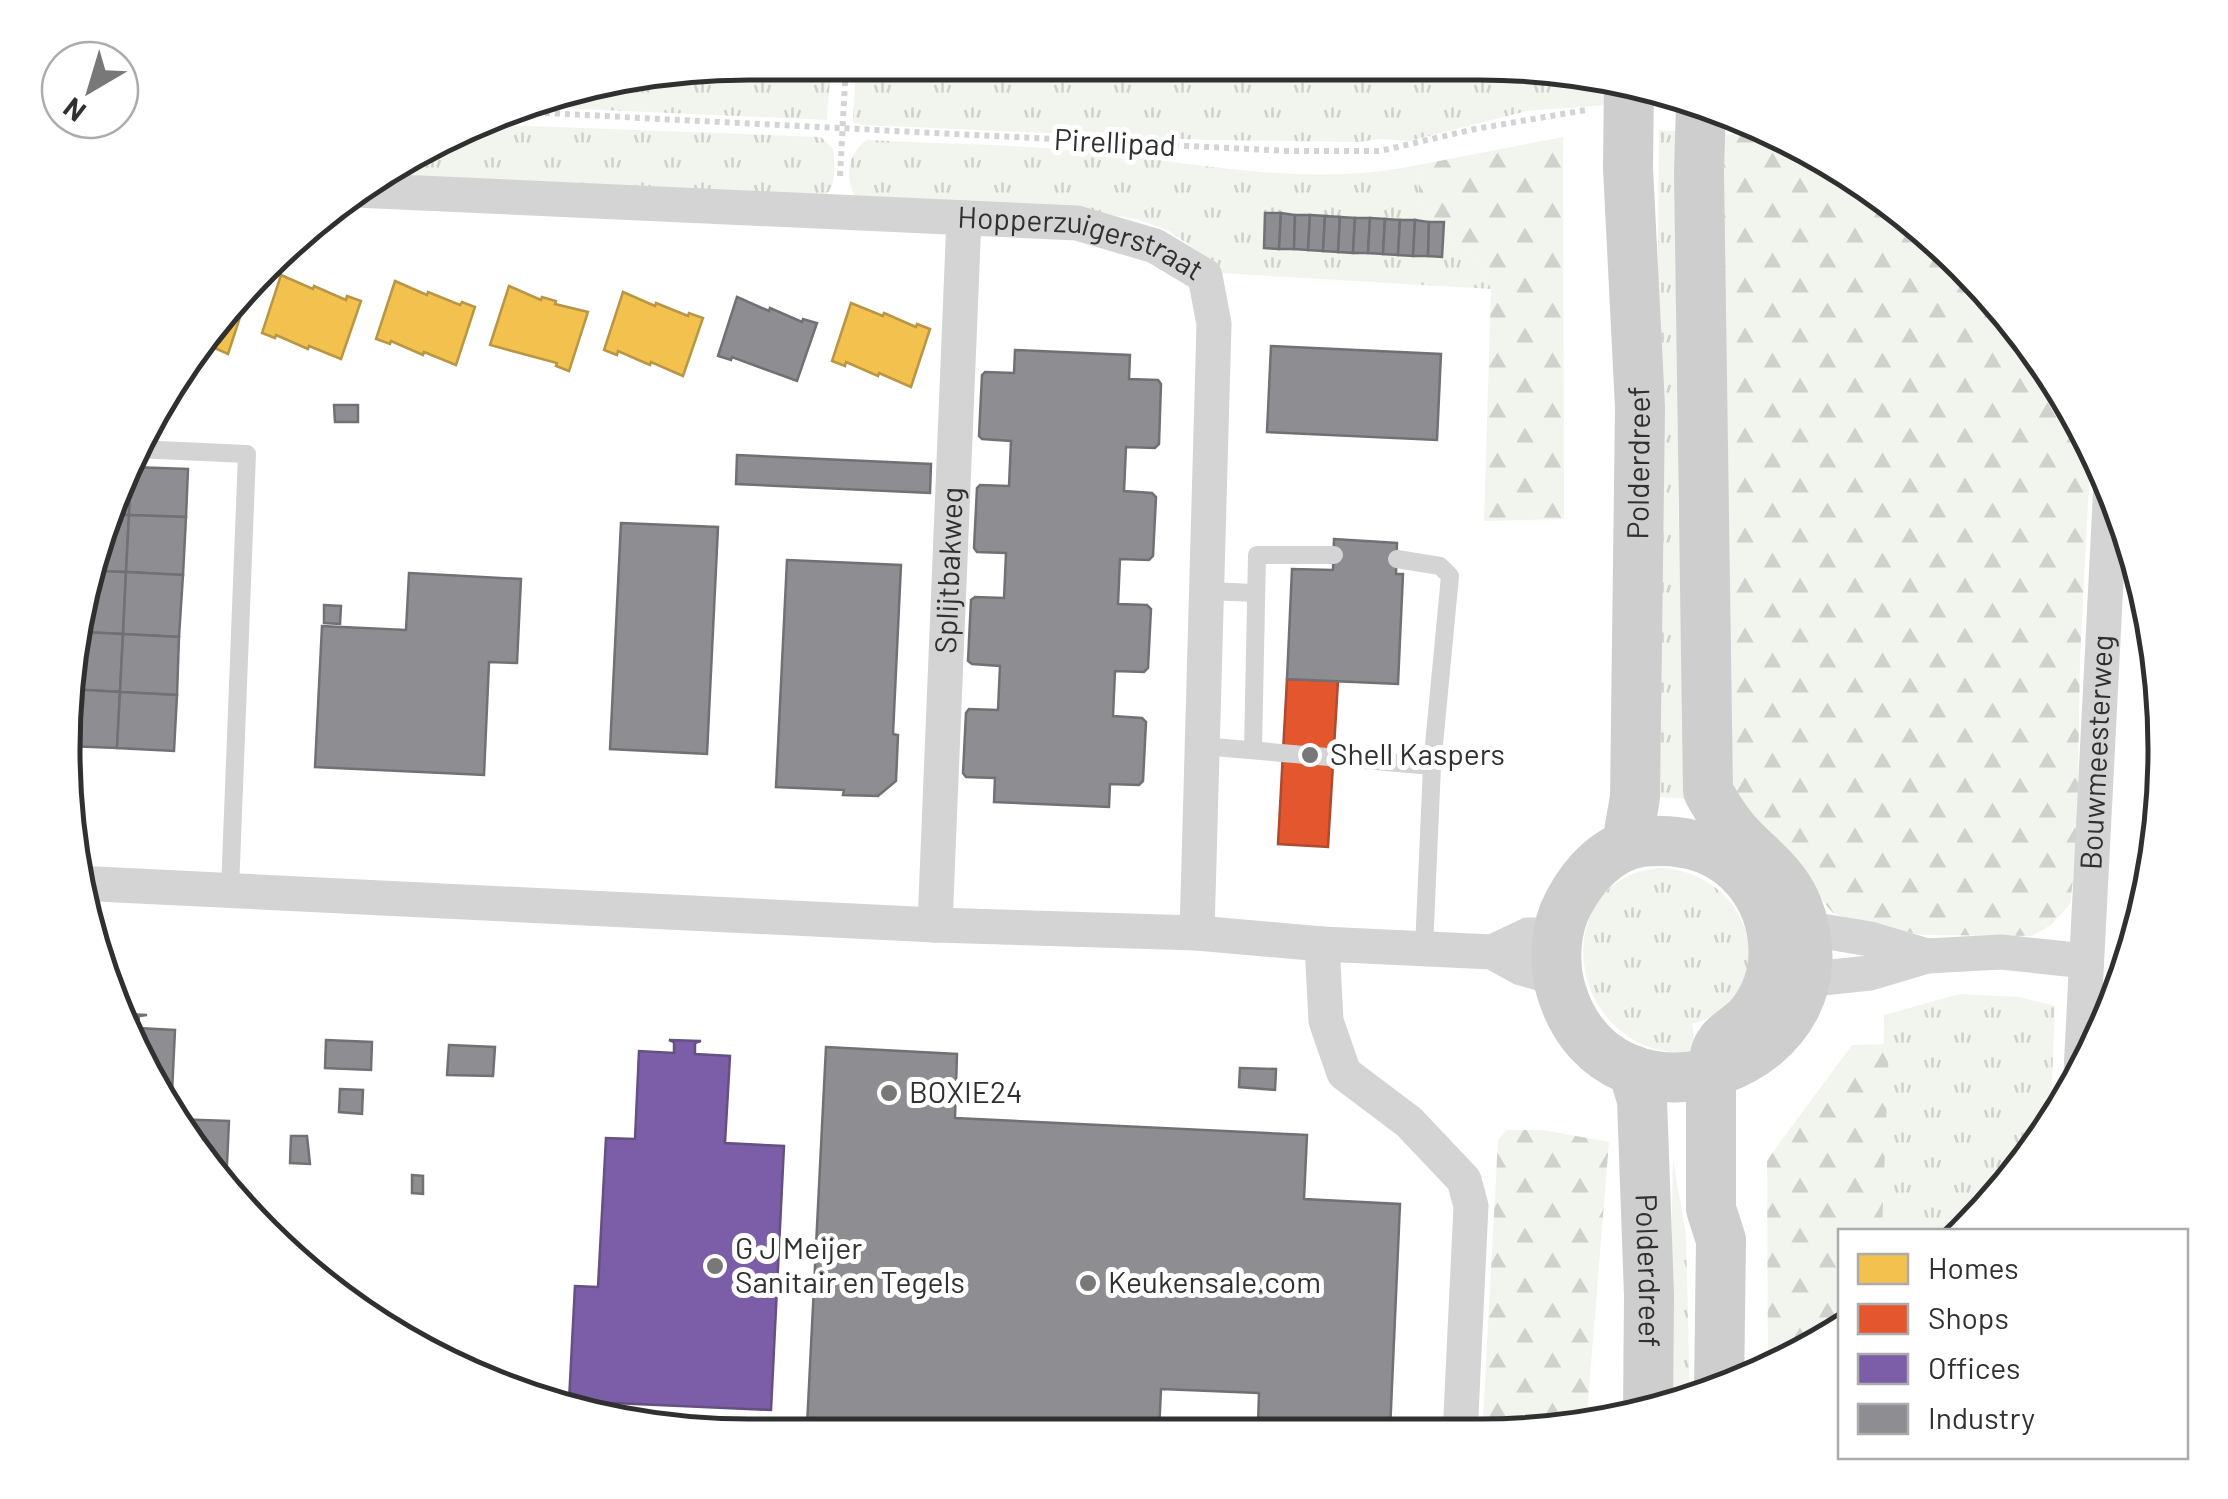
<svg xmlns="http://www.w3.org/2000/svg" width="2228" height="1499" font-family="Barlow,sans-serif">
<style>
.grass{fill:url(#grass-tufts)}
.forest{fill:url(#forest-firs)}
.homes{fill:#f2c14e;stroke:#b89645;stroke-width:2.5}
.shops{fill:#e4572e;stroke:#ae4b2f;stroke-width:2.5}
.offices{fill:#7b5ea7;stroke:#645083;stroke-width:2.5}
.industry{fill:#8d8d92;stroke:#717175;stroke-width:2.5}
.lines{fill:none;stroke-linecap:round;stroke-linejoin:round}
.path{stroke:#d4d4d4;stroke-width:6;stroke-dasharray:5 5;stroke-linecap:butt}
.service{stroke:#d4d4d4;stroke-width:18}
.minor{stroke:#d4d4d4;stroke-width:35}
.secondary{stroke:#cecece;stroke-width:50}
.secondary-bridge{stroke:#cecece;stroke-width:50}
.poi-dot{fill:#787878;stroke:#fff;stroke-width:4}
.labels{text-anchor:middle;stroke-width:10;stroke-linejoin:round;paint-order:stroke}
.street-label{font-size:30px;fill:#303030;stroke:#fff}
.poi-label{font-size:30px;fill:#303030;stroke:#fff;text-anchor:start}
.rim{fill:none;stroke:#303030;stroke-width:5}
</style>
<defs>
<pattern id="grass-tufts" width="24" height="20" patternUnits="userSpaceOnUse" patternTransform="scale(2.5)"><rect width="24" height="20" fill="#f1f5ed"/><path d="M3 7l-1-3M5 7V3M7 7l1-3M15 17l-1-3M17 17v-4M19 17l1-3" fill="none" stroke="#cfd2cc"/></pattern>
<pattern id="forest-firs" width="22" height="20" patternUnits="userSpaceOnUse" patternTransform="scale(2.5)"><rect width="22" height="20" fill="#f1f5ed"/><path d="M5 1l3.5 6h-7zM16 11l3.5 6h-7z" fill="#cfd2cc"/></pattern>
</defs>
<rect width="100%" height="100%" fill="#fff"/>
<g class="grass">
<polygon points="749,63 831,64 827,120 514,106 529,99"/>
<polygon points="856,64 1612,76 1659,92 1660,101 1527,111 1409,141 1379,139 1359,142 1207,140 863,125 853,122"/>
<path d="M 478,124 L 821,137 L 833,149 C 835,165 837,182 826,195 L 377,174 Z"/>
<polygon points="1659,130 1685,132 1678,501 1683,643 1694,799 1653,797"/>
<path d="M 867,140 C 941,144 1016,144 1090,152 C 1198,163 1310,188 1418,165 L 1419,195 L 1430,220 L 1483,266 L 1491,289 L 1221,273 L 1208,258 L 1169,231 L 1137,219 L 1073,209 L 855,196 C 844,177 848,152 867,140 Z"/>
<path d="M 1661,868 C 1753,872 1789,995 1692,1024 L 1696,1053 C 1562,1061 1544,875 1661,868 Z"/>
<polygon points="1960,994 2019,997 2055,1006 2050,1131 1967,1231 1882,1232 1884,1015"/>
<polygon points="1673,1160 1686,1234 1690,1400 1668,1407"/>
</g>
<g class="forest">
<polygon points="1756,127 1792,140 1964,263 2049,367 2091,444 2080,657 2077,847 2070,904 2051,925 2032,936 1924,935 1865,925 1833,913 1734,799 1722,553 1713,134 1728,135"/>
<polygon points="1563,137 1564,519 1484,521 1491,289 1483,266 1430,220 1419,195 1418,165"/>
<polygon points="1889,1044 1882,1231 1840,1232 1840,1331 1768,1370 1767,1160 1852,1045"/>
<polygon points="1506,1130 1543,1130 1609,1142 1586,1426 1482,1436 1498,1140"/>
</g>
<g class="homes">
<polygon points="281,275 313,289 314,286 346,300 347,296 361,301 341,359 309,346 308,349 276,335 275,338 262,333"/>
<polygon points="395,281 427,295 428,292 460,305 462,302 475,307 456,365 424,352 423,355 391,341 390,344 376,339"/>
<polygon points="509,286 541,300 542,297 556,301 555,304 588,312 569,371 556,366 557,363 490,345"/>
<polygon points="623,292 655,306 656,303 688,316 689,313 703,318 683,376 651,362 650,365 618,351 617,355 604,350"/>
<polygon points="243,295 247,296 228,354 199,341 205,331"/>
<polygon points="851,303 883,316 884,313 916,327 917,324 930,329 911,387 879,373 878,376 846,362 845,366 832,361"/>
</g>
<polygon class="shops" points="1287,679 1338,681 1328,847 1278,844"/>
<polygon class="offices" points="669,1040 701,1041 695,1043 695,1054 730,1056 725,1143 784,1146 771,1410 569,1401 575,1286 598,1287 606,1138 635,1139 639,1051 674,1053 674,1042"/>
<g class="industry">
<polygon points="1265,213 1281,213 1279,249 1264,248"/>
<polygon points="1281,213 1295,215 1294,249 1279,249"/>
<polygon points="1295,215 1310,215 1308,250 1294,249"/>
<polygon points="1310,215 1325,216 1323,251 1308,250"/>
<polygon points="1325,216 1340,217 1338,252 1323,251"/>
<polygon points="1340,217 1355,218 1353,253 1338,252"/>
<polygon points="1355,218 1370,218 1368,253 1353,253"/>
<polygon points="1370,218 1385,219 1383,254 1368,253"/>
<polygon points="1385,219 1400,220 1398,255 1383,254"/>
<polygon points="1400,220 1415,220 1413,256 1398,255"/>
<polygon points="1415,220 1429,222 1428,256 1413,256"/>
<polygon points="1429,222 1444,222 1442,257 1428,256"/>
<polygon points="737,297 769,311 770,308 802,322 803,319 817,323 797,381 732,357 731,360 718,356"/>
<polygon points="1271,346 1441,354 1437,440 1267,432"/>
<polygon points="1015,350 1130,355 1129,379 1158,380 1161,384 1159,444 1155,448 1126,447 1124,491 1152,493 1156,497 1153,556 1149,560 1120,559 1118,604 1147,605 1151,609 1148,668 1144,672 1115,671 1113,716 1142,718 1146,722 1143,781 1139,785 1110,784 1109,807 994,802 995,778 966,777 963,773 966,713 969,709 998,710 1000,666 972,664 968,661 971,600 975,597 1004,598 1005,576 1006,553 977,552 974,548 977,488 980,485 1009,486 1011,441 982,439 979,436 982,375 985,372 1014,373"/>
<polygon points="334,405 358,405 358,422 335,422"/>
<polygon points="737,455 931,464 930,493 736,484"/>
<polygon points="126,467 131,467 129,515 108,514 115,487"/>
<polygon points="131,467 188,469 186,517 129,515"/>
<polygon points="108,514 129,515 126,572 95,571"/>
<polygon points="129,515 186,517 183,575 126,572"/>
<polygon points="621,523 718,527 707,754 610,749"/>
<polygon points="1334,539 1397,543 1396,574 1403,574 1398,684 1287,679 1292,569 1333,570"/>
<polygon points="787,560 901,565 893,734 898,735 896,781 878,796 843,795 844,790 776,787"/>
<polygon points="95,571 126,572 123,634 81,632"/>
<polygon points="126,572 183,575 179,637 123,634"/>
<polygon points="409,573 521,579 517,663 489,662 484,775 315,767 322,626 406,630"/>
<polygon points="324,605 341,606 340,624 324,623"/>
<polygon points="81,632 123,634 120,692 68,689"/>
<polygon points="123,634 179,637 177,695 120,692"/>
<polygon points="68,689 120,692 117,748 67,746 64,704"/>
<polygon points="120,692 177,695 174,751 117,748"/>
<polygon points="125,1014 147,1015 139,1016 138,1028 175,1030 172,1093 154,1092"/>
<polygon points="326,1040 372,1042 371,1070 325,1068"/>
<polygon points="449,1045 495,1047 493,1076 447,1075"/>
<polygon points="826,1047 957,1054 955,1118 1307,1135 1304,1199 1400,1204 1390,1431 1258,1425 1259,1393 1161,1389 1159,1432 807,1426"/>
<polygon points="1240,1068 1276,1069 1275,1090 1239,1087"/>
<polygon points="340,1089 363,1090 362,1114 339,1112"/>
<polygon points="154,1092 172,1093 171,1114"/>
<polygon points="174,1119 229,1121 226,1186"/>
<polygon points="291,1136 307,1136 310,1164 290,1163"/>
<polygon points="412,1175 423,1176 423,1194 412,1193"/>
</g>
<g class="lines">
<g class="path">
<polyline points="505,111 1288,151 1380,151 1475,129 1586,110"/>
<polyline points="840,176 846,64"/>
</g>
<g class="service">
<polyline points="136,449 247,454 230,890"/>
<polyline points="1397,559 1440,566 1450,576 1432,766"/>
<polyline points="1207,591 1256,593"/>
<polyline points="1202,746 1432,766 1424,948"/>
<polyline points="1253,750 1257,555 1334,555"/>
</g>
<g class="minor">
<path id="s1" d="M 355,190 L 1077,223 L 1155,246 L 1205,276 L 1214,324 L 1197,933"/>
<polyline points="76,883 935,925 1197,933 1322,944 1492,952 1521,968 1557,978"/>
<path id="s2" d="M 935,925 L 964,218"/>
<polyline points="1804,928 1870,939 1927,956"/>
<polyline points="1322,944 1326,1021 1344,1073 1409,1122 1464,1180 1471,1206 1460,1436"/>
<polyline points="1492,952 1528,935 1557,935"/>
<polyline points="1803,980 1870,973 1927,956 2001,952 2086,961"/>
<path id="s3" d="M 2081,1072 L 2111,483"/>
</g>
<g class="secondary">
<path d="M 1699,172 L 1708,791 C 1717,807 1725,821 1738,835 C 1758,857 1783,873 1796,903 C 1864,1064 1610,1155 1561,990 C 1553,963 1555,927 1569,902 C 1584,874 1608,847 1641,842 C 1677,838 1713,845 1739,870 C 1778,908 1786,971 1752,1014 C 1743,1026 1726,1033 1719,1045 C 1712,1056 1713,1076 1711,1089 L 1711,1209 L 1721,1240 L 1719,1391"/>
<path id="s4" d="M 1627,844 L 1635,797 L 1640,407 L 1628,168"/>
<path id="s5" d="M 1633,1070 L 1642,1100 L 1649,1295 L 1648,1413"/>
</g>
<g class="secondary-bridge">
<polyline points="1628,168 1629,81"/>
<polyline points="1699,172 1701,106"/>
</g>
</g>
<g class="poi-dot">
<circle cx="1310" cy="755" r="10"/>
<circle cx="889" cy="1093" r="10"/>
<circle cx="715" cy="1266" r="10"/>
<circle cx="1088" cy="1283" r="10"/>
</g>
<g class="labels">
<g class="street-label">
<text transform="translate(1115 143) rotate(3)" y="10">Pirellipad</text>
<text dy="10" stroke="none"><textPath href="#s1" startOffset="730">Hopperzuigerstraat</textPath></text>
<text dy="10" stroke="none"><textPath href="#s4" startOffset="382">Polderdreef</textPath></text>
<text dy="10" stroke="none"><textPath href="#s2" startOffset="355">Splijtbakweg</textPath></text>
<text dy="10" stroke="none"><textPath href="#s3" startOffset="320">Bouwmeesterweg</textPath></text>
<text dy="10" stroke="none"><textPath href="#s5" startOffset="202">Polderdreef</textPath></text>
</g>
<g class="poi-label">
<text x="1330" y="765">Shell Kaspers</text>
<text x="909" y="1103">BOXIE24</text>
<text x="735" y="1259">G J Meijer<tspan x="735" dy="34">Sanitair en Tegels</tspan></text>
<text x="1108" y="1293">Keukensale.com</text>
</g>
</g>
<path d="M0 0H2228V1499H0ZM749 80H1479A669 669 0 0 1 2148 749V750A669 669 0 0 1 1479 1419H749A669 669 0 0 1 80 750V749A669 669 0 0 1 749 80Z" fill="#fff" fill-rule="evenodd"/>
<path class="rim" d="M749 80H1479A669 669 0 0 1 2148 749V750A669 669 0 0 1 1479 1419H749A669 669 0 0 1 80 750V749A669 669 0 0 1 749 80Z"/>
<rect x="1838" y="1229" width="350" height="230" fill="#ffffff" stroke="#acacac" stroke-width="2.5"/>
<rect x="1858" y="1254" width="50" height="30" fill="#f2c14e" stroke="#acacac" stroke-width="2.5"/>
<text x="1928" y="1279" font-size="30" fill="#303030">Homes</text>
<rect x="1858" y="1304" width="50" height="30" fill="#e4572e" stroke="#acacac" stroke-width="2.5"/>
<text x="1928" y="1329" font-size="30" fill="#303030">Shops</text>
<rect x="1858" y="1354" width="50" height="30" fill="#7b5ea7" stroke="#acacac" stroke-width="2.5"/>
<text x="1928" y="1379" font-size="30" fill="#303030">Offices</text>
<rect x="1858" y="1404" width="50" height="30" fill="#8d8d92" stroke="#acacac" stroke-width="2.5"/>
<text x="1928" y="1429" font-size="30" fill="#303030">Industry</text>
<g transform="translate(90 90) rotate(218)"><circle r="48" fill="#ffffff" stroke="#acacac" stroke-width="2.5"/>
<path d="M0-8L18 38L0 25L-18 38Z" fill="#787878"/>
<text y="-15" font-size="28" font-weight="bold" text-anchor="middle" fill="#303030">N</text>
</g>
</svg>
